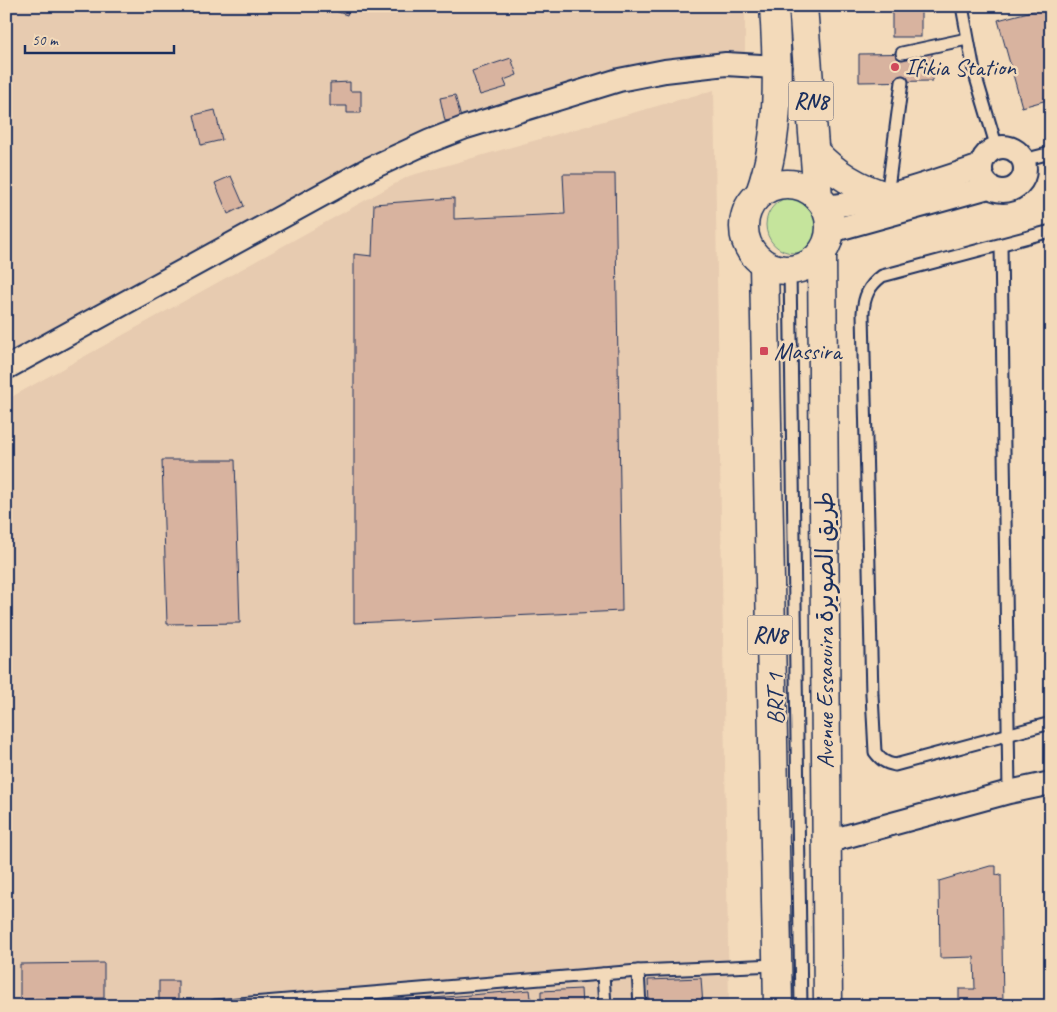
<svg xmlns="http://www.w3.org/2000/svg" width="1057" height="1012" font-family="Caveat,'Playpen Sans Arabic',sans-serif">
<style>
.built{fill:#e7cbb0}
.green{fill:#c5e49c;stroke:#708a7d}
.building{fill:#d8b39f;stroke:#1b2f5e}
.lines{fill:none;stroke-linecap:round;stroke-linejoin:round}
.service-casing{stroke:#1b2f5e;stroke-width:15}
.minor-casing{stroke:#1b2f5e;stroke-width:26}
.primary-casing{stroke:#1b2f5e;stroke-width:31}
.service{stroke:#f3daba;stroke-width:11}
.minor{stroke:#f3daba;stroke-width:22}
.primary{stroke:#f3daba;stroke-width:28}
.poi-dot{fill:#d1495b;stroke:#f3daba;stroke-width:2}
.labels{text-anchor:middle;stroke-width:5;stroke-linejoin:round;paint-order:stroke}
.shield{fill:#f3daba;stroke:#5c627a;stroke-width:1}
.shield-label{font-size:22px;font-weight:bold;fill:#1b2f5e}
.poi-label{font-size:24px;fill:#1b2f5e;stroke:#f3daba;text-anchor:start}
.street-label{font-size:24px;fill:#1b2f5e;stroke:#f3daba}
</style>
<rect width="100%" height="100%" fill="#f3daba"/>
<filter id="ink" filterUnits="userSpaceOnUse"><feTurbulence type="fractalNoise" baseFrequency=".02" numOctaves="2"/><feDisplacementMap in="SourceGraphic" scale="10" xChannelSelector="R" yChannelSelector="G"/><feConvolveMatrix kernelMatrix="1 2 1 2 8 2 1 2 1" color-interpolation-filters="sRGB"/></filter>
<g filter="url(#ink)">
<g class="built">
<polygon points="6,6 745,6 745,64 694,67 401,154 6,368"/>
<polygon points="714,90 729,1006 6,1006 6,400 409,176"/>
</g>
<circle class="green" cx="794" cy="225" r="28"/>
<g class="building">
<polygon points="320,6 350,6 347,15"/>
<rect x="892" y="6" width="29" height="31"/>
<polygon points="1051,6 1051,99 1022,107 998,20"/>
<polygon points="932,53 932,81 859,82 859,54"/>
<polygon points="511,58 517,75 504,80 507,87 480,95 472,71"/>
<polygon points="350,82 350,91 361,91 361,113 347,113 347,106 330,106 330,83"/>
<polygon points="455,95 461,118 445,121 440,98"/>
<polygon points="215,110 222,140 201,145 194,115"/>
<polygon points="563,174 615,174 622,611 354,623 354,254 372,256 374,204 454,198 454,219 565,214"/>
<polygon points="231,176 244,206 228,214 215,183"/>
<polygon points="162,460 235,460 240,623 167,624"/>
<polygon points="990,866 996,866 996,875 1001,874 1003,1006 959,1006 959,989 975,989 974,957 940,958 939,881"/>
<polygon points="104,963 104,998 20,999 20,964"/>
<polygon points="701,978 703,1006 649,1006 648,980"/>
<rect x="159" y="981" width="19" height="25"/>
<polygon points="581,989 582,1006 541,1006 541,991"/>
<polygon points="530,990 532,1006 350,1006 350,1005"/>
</g>
<g class="lines">
<defs>
<g id="service">
<polyline points="962,6 974,71 997,148"/>
<polyline points="902,53 967,39"/>
<polyline points="1023,160 1051,153"/>
<polyline points="887,196 902,82"/>
<path d="M 1051,231 L 882,276 C 869,286 864,296 863,313 L 872,695 L 875,752 C 881,760 885,763 895,765 L 1051,723"/>
<polyline points="1001,245 1009,792"/>
<polyline points="790,271 801,1006"/>
<polyline points="638,971 640,1006"/>
<polyline points="603,974 605,1006"/>
<polyline points="215,1006 638,971 777,965"/>
</g>
<g id="minor">
<circle cx="1003" cy="169" r="22"/>
<path d="M 826,207 C 879,201 930,183 981,166"/>
<polyline points="831,231 989,187"/>
<polyline points="6,368 369,169 430,141 466,127 619,80 665,71 726,64 776,67"/>
<polyline points="826,842 1009,792 1051,783"/>
</g>
<g id="primary">
<polyline points="803,6 818,197"/>
<path d="M 815,152 C 835,174 857,188 887,196"/>
<circle cx="787" cy="227" r="43"/>
<path d="M 760,193 C 781,134 778,69 774,6"/>
<polyline points="822,253 828,1006"/>
<polyline points="764,264 778,1006"/>
</g>
</defs>
<use href="#service" class="service-casing"/>
<use href="#minor" class="minor-casing"/>
<use href="#primary" class="primary-casing"/>
<use href="#service" class="service"/>
<use href="#minor" class="minor"/>
<use href="#primary" class="primary"/>
</g>
</g>
<g class="poi-dot">
<circle cx="895" cy="67" r="5"/>
<rect x="759" y="346" width="10" height="10" rx="2.5"/>
</g>
<g class="labels">
<g class="shield">
<rect x="788.5" y="81.5" width="45" height="39" rx="4"/>
<rect x="747.5" y="615.5" width="45" height="39" rx="4"/>
</g>
<g class="shield-label">
<text x="811" y="109">RN8</text>
<text x="770" y="643">RN8</text>
</g>
<g class="poi-label">
<text x="905" y="75">Ifikia Station</text>
<text x="774" y="359">Massira</text>
</g>
<g class="street-label">
<text transform="translate(825 630) rotate(-90)" y="8">Avenue Essaouira طريق الصويرة</text>
<text transform="translate(775 699) rotate(-91)" y="8">BRT 1</text>
</g>
</g>
<rect width="1057" height="1012" fill="none" stroke="#f3daba" stroke-width="25"/>
<rect x="12" y="12" width="1032" height="987" fill="none" stroke="#1b2f5e" stroke-width="2" filter="url(#ink)"/>
<path d="M25 45v8h149v-8" fill="none" stroke="#1b2f5e" stroke-width="2.5"/>
<text x="32" y="45" font-size="15" fill="#1b2f5e" stroke="#f3daba" stroke-width="4" paint-order="stroke">50 m</text>
</svg>
